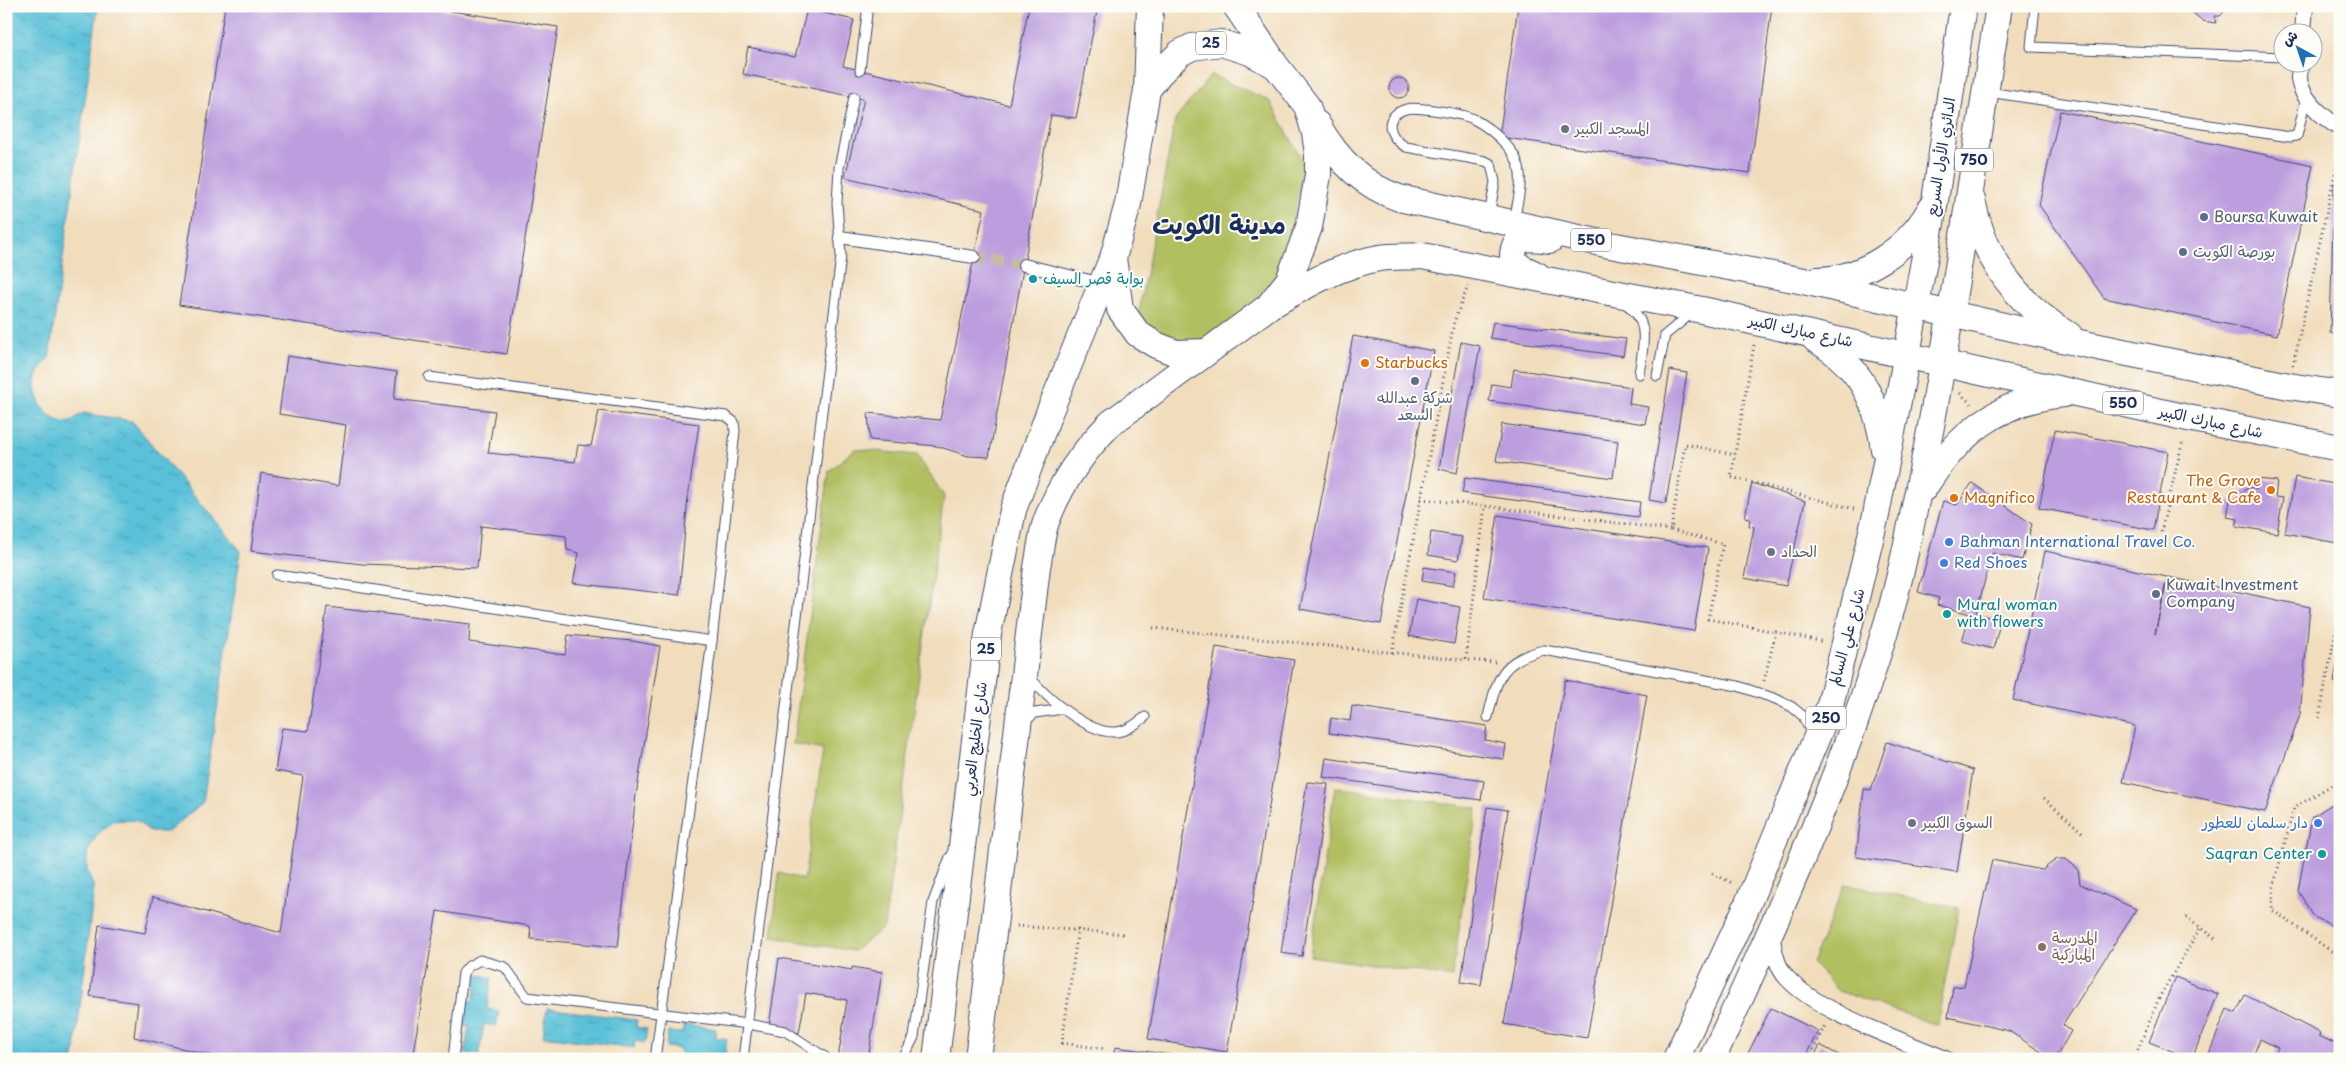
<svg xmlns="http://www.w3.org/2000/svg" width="2346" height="1065" font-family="'Playpen Sans','Playpen Sans Arabic',sans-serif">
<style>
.green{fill:#b1bf61;stroke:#667760}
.water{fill:url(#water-ripples);stroke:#3a789b}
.building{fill:#bc9dde}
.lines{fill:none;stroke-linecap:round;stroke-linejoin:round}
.pedestrian-tunnel{stroke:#c6baa9;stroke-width:12;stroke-dasharray:12 6;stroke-linecap:butt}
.service-casing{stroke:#3b496c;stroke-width:11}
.pedestrian-casing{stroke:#3b496c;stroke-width:14}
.minor-casing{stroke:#3b496c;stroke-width:18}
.primary-casing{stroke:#3b496c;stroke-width:28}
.path{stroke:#3b496c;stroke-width:3;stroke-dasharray:1 4;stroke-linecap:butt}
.service{stroke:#fff;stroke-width:9}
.pedestrian{stroke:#fff;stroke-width:12}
.minor{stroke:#fff;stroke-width:16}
.primary{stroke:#fff;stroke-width:26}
.worship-dot{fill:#6b7280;stroke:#fdfcf7;stroke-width:2}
.service-dot{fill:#5c6f8a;stroke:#fdfcf7;stroke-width:2}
.culture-dot{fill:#0f9aa8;stroke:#fdfcf7;stroke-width:2}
.food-dot{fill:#e8710a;stroke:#fdfcf7;stroke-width:2}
.shop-dot{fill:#3f7fe0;stroke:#fdfcf7;stroke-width:2}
.education-dot{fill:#8d6e63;stroke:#fdfcf7;stroke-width:2}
.labels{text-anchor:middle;stroke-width:4;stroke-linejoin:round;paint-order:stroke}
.shield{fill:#fdfcf7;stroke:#5f6c8c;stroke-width:1}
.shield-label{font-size:14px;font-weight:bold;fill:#1b2f5e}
.worship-label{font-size:15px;fill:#5b616d;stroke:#fdfcf7;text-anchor:start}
.street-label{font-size:15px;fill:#1b2f5e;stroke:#fdfcf7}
.service-label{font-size:15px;fill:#4e5e75;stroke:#fdfcf7;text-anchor:start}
.culture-label{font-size:15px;fill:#0d838f;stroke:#fdfcf7;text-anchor:start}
.food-label{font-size:15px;fill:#c56008;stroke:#fdfcf7;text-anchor:start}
.shop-label{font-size:15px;fill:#366cbe;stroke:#fdfcf7;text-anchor:start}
.education-label{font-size:15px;fill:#785e54;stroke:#fdfcf7;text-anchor:start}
.town-label{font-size:25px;font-weight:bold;fill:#1b2f5e;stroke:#fdfcf7}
</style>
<defs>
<pattern id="water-ripples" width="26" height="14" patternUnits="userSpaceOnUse" patternTransform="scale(1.25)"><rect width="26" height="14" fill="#5ac1d8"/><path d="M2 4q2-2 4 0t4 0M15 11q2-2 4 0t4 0" fill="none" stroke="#4a9db2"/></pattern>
</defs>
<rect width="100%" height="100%" fill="#fdfcf7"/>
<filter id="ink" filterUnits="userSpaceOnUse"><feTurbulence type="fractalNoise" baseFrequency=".02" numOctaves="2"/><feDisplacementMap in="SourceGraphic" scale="10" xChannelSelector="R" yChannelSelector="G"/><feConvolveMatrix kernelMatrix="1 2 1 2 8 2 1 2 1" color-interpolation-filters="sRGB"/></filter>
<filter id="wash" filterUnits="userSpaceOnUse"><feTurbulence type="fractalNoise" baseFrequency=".0096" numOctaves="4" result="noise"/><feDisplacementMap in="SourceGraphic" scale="20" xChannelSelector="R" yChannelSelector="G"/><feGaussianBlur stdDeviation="1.12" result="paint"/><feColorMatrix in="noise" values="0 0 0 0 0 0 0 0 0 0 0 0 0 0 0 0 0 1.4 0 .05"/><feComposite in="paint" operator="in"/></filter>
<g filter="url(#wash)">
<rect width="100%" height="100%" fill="#f1ddbc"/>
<g class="green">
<polygon points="1211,75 1270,101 1304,163 1291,233 1267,305 1207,349 1164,343 1137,322 1175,120"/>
<polygon points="855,449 917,455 944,496 884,927 854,951 772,937 779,873 804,880 823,750 793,744 829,471"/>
<polygon points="1335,787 1477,808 1452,977 1310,956"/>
<polygon points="1845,884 1959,908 1937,1025 1838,991 1812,963"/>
</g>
<g class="water">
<path d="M 6,6 L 98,6 L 49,358 C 43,364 36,373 35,382 C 33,398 50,426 69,421 C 74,420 79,415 83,413 L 132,421 L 241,551 L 203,802 L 168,832 L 151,832 L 136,820 L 113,821 L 97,835 L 87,853 L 87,870 L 94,888 L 74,1059 L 6,1059 Z"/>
<polygon points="478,975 492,977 487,1009 499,1011 496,1026 484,1024 479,1055 465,1053 469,1027 462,1025 466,1000 473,1001"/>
<polygon points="547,1008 637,1020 636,1027 647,1029 645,1043 635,1041 634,1048 543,1036"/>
<polygon points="684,1024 716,1029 715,1037 727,1039 725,1054 712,1053 711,1059 679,1058 680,1049 666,1047 668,1032 682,1033"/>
</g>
<g id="blocks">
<g class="building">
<polygon points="225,6 417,6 558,27 507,354 179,305"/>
<polygon points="1029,6 1098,6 1076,118 1051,115 989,457 968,456 937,446 870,440 868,413 940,420 984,210 845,177 864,99 743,74 748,47 795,57 807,9 854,20 843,66 1009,105"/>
<polygon points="1518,6 1772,6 1750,173 1499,137"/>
<polygon points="2184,6 2230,6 2220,16 2214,16 2216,23 2203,21"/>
<circle cx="1399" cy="88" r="10"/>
<polygon points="2060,111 2313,165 2277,335 2104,298 2039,205"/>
<polygon points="2334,183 2340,183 2340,335 2330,333"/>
<polygon points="1493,322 1626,339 1623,356 1490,338"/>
<polygon points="1353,336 1434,351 1381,624 1300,609"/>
<polygon points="1461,342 1480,346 1457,473 1439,469"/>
<polygon points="287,356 397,372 394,399 495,411 488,453 575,462 578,445 591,446 599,411 699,424 688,497 679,595 573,583 579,553 567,550 566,536 481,526 477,568 362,564 251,551 261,473 338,486 346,425 279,414"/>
<polygon points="1514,369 1631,387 1629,404 1648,407 1645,424 1489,401 1492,384 1511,387"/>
<polygon points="1670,370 1687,373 1666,503 1649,500"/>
<polygon points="1502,424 1618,441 1613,478 1496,461"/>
<polygon points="2055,430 2168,452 2153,530 2039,508"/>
<polygon points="2295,477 2340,485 2340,528 2337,543 2285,533"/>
<polygon points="1465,478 1640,502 1638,517 1462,493"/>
<polygon points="2257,479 2277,481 2275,497 2283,498 2277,533 2236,526 2238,519 2227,517 2230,500 2242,501 2240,494 2247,488 2254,487 2256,490"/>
<polygon points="1752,483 1805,501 1786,586 1744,578 1754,527 1749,526 1750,519 1745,517"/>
<polygon points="1972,483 2032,524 2022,560 1992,553 1976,614 2001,620 1993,649 1962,641 1970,614 1937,605 1939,598 1918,592 1943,501 1957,505"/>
<polygon points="1498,515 1708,548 1694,631 1484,598"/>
<polygon points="1431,532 1462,537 1458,560 1428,555"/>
<polygon points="2045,551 2167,577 2155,634 2168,577 2310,607 2300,715 2265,812 2123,782 2135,726 2013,700"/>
<polygon points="1424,567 1456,572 1453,586 1422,581"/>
<polygon points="1416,599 1460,607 1454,644 1409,636"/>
<polygon points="327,607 470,624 469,642 565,655 568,635 632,641 660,646 636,795 618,947 531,939 530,926 437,911 412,1059 227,1059 134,1037 138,1003 90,996 99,925 145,933 153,897 281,933 303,776 275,771 282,728 308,731"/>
<polygon points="1216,647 1294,660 1227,1052 1148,1039"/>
<polygon points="2339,649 2340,650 2340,683 2334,682"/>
<polygon points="1565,680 1647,695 1587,1038 1504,1024"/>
<polygon points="1352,706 1487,726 1485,740 1506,744 1504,759 1329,733 1331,718 1350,721"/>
<polygon points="1887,742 1973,770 1957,872 1856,857 1864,789 1871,790"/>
<polygon points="1326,758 1484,781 1481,800 1323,777"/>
<polygon points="1307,782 1328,784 1302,956 1281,953"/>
<polygon points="2340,799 2340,929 2314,917 2298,891 2312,817"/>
<polygon points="1487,807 1508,810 1481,985 1461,982"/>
<polygon points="2057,859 2066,859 2078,869 2080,884 2136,909 2063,1025 2071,1031 2055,1059 2052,1059 2009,1031 1948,1017 1953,987 1964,986 1992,860 2042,870"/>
<polygon points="779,958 852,970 852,967 882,972 868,1059 838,1059 847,1000 806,993 799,1033 769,1027"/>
<polygon points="2175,977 2218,994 2192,1059 2149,1042"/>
<polygon points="2245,995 2320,1033 2319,1036 2340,1046 2340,1059 2273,1059 2278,1048 2260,1039 2252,1059 2207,1059 2227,1009 2236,1013"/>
<polygon points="1771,1008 1818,1031 1804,1059 1745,1059"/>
<polygon points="1820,1045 1846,1059 1813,1059"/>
<polygon points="1115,1047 1194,1058 1193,1059 1113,1059"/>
</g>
</g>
</g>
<g filter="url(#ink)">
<use href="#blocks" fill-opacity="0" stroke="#3b496c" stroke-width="1"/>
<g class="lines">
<polyline class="pedestrian-tunnel" points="974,257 1024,265"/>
<defs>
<g id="service">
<polyline points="2035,6 2031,47 2284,57"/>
<polyline points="860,70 868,6"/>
<polyline points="1988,92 2290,137 2297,136 2306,98"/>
<path d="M 1489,216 L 1495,182 L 1491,164 L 1485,161 L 1406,147 C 1388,137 1382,116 1406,109 C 1416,106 1464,114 1473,119 C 1489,127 1513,147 1518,164 C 1524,181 1517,204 1514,221"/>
<path d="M 1623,302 C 1652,320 1643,346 1639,374"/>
<polyline points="1657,376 1665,335 1692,313"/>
<polyline points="429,377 726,416 734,422 735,431 712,641"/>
<polyline points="277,575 712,641 655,1059"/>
<path d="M 1030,677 C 1045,697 1088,733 1114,732 C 1126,732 1136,724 1145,717"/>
<path d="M 1488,717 C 1497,678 1501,660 1544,650 L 1738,686 L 1776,699 L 1792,707 L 1803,716 L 1811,733"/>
<polyline points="1024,722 1035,713 1063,709"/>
<polyline points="453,1059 463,973 469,966 480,960 505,967 527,997 748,1024 785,1031 828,1059"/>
<polyline points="743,1059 841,256 837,203 839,168 854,97"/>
<polyline points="903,1059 914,1037 933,902 950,857"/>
</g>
<g id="pedestrian">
<polyline points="840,237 974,257"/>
<polyline points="1024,265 1102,284"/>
</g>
<g id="minor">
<polyline points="2303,32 2305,6"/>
<path d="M 2301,62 C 2300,68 2299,74 2299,79 C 2301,99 2324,118 2340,128"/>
<path d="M 1771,935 C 1774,950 1776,966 1787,978 C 1819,1013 1900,1039 1945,1059"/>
</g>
<g id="primary">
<polyline points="1236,6 1273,61"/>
<polyline points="1147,90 1150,6"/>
<path d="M 1317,124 C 1336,158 1361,185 1399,198 L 1610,245 L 1799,280 L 2084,344 L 2289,386 L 2340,394"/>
<path d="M 1972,200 C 1983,258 2018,305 2069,335"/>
<path d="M 1537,275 L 1520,267 L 1513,259 C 1512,233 1532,238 1550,240"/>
<path d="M 1817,280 C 1863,279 1907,250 1930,210"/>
<path d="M 1275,303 C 1308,284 1341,265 1379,258 C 1393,256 1408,257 1422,256 L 1702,310 L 2188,418 L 2340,448"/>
<path d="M 1815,339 C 1859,365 1877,399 1884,449"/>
<path d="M 1924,488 C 1957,435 1999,400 2064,394"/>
<polyline points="936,1059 988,634 1013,510 1049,413 1110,264"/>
<path d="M 978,1059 L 1037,567 C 1040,553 1041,536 1046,522 C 1060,484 1082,452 1111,423 L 1268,307 L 1289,280 L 1309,227 L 1318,175 L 1318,154 L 1315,133 L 1307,106 L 1276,66 L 1250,52 L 1221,43 L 1192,47 L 1180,53 L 1159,74 L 1147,90 L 1128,204 L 1113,258 L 1120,309 L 1138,334 L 1156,345 L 1176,353 L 1207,352"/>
<polyline points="1676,1059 1746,908 1830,705 1876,515 1907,354 1935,201 1963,6"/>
<path d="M 1712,1059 C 1780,914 1845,768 1890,614 C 1906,557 1916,499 1928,442 C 1956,297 1975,151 1999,6"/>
</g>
</defs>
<use href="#service" class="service-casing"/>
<use href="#pedestrian" class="pedestrian-casing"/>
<use href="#minor" class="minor-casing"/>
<use href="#primary" class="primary-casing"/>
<g class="path">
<polyline points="1754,345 1731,477 1854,509"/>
<polyline points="2293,365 2340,150"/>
<polyline points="1960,393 1971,404"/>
<polyline points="1421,499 1485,506"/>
<polyline points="1671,530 1723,544 1708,619 1776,632"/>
<polyline points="2161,532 2183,440"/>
<polyline points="1153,628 1466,660"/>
<polyline points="1392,653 1454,322 1468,286"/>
<polyline points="1495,662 1466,660 1485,506 1671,530 1685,444 1735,455"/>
<polyline points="1764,681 1776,632 1824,642"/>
<polyline points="2319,718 2340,610"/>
<polyline points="2340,780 2294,808 2274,884 2272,910 2340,957"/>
<polyline points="2044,798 2083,833"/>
<polyline points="1712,873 1734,884"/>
<polyline points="2186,917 2217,940"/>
<polyline points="1017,926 1126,934"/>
<polyline points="1078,929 1062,1043 1106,1049"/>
<polyline points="1809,1059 1825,1025"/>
<polyline points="2134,1059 2160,996 2200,928"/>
</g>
<use href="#service" class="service"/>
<use href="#pedestrian" class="pedestrian"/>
<use href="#minor" class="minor"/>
<use href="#primary" class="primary"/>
</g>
</g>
<g class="worship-dot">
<circle cx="1565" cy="129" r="5"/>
<circle cx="1771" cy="552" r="5"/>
<circle cx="1912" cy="823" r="5"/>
</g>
<g class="service-dot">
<circle cx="2204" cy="217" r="5"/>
<circle cx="2183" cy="252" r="5"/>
<circle cx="1415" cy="381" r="5"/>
<circle cx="2156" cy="594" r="5"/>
</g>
<g class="culture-dot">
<circle cx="1033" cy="279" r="5"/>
<circle cx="1947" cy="614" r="5"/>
<circle cx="2322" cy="854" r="5"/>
</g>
<g class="food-dot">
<circle cx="1365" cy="363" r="5"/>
<circle cx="2271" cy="490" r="5"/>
<circle cx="1954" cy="498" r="5"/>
</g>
<g class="shop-dot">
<circle cx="1949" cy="542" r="5"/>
<circle cx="1944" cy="563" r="5"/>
<circle cx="2318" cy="823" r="5"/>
</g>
<circle class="education-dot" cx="2042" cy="947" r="5"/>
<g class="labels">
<g class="shield">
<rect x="1196" y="31.5" width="30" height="23" rx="4"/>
<rect x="1955" y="148.5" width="38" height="23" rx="4"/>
<rect x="1571" y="228.5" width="40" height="23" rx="4"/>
<rect x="2103" y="391.5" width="40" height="23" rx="4"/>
<rect x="971" y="637.5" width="30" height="23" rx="4"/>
<rect x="1806" y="706.5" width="40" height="23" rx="4"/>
</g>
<g class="shield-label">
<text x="1211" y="48">25</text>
<text x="1974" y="165">750</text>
<text x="1591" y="245">550</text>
<text x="2123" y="408">550</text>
<text x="986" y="654">25</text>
<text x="1826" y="723">250</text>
</g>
<g class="worship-label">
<text x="1575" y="134">المسجد الكبير</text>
<text x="1781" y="557">الحداد</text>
<text x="1922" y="828">السوق الكبير</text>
</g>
<g class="street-label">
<text transform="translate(1941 157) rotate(-81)" y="5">الدائري الأول السريع</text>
<text transform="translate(1801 331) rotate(12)" y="5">شارع مبارك الكبير</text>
<text transform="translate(2211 422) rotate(12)" y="5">شارع مبارك الكبير</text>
<text transform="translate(1847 637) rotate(-75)" y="5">شارع علي السالم</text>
<text transform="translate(975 739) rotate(-83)" y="5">شارع الخليج العربي</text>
</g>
<g class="service-label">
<text x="2214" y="222">Boursa Kuwait</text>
<text x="2193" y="257">بورصة الكويت</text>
<text x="1415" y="403" text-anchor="middle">شركة عبدالله<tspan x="1415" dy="17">السعد</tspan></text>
<text x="2166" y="590">Kuwait Investment<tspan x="2166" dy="17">Company</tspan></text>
</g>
<g class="culture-label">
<text x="1043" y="284">بوابة قصر السيف</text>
<text x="1957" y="610">Mural woman<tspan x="1957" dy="17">with flowers</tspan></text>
<text x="2312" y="859" text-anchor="end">Saqran Center</text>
</g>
<g class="food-label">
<text x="1375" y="368">Starbucks</text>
<text x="2261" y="486" text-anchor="end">The Grove<tspan x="2261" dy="17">Restaurant &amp; Cafe</tspan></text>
<text x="1964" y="503">Magnifico</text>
</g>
<g class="shop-label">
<text x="1959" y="547">Bahman International Travel Co.</text>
<text x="1954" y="568">Red Shoes</text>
<text x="2308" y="828" text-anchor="end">دار سلمان للعطور</text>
</g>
<g class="education-label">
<text x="2052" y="943">المدرسة<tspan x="2052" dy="17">المباركية</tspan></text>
</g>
<g class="town-label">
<text x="1219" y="234">مدينة الكويت</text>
</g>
</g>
<rect width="2346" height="1065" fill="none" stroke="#fdfcf7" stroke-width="25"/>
<g transform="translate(2298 48) rotate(320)"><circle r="24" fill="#fdfcf7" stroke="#a3aaba"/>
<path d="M0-4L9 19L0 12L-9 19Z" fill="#1f6fb2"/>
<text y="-8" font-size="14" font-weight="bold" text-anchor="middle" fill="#1b2f5e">ش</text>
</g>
</svg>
